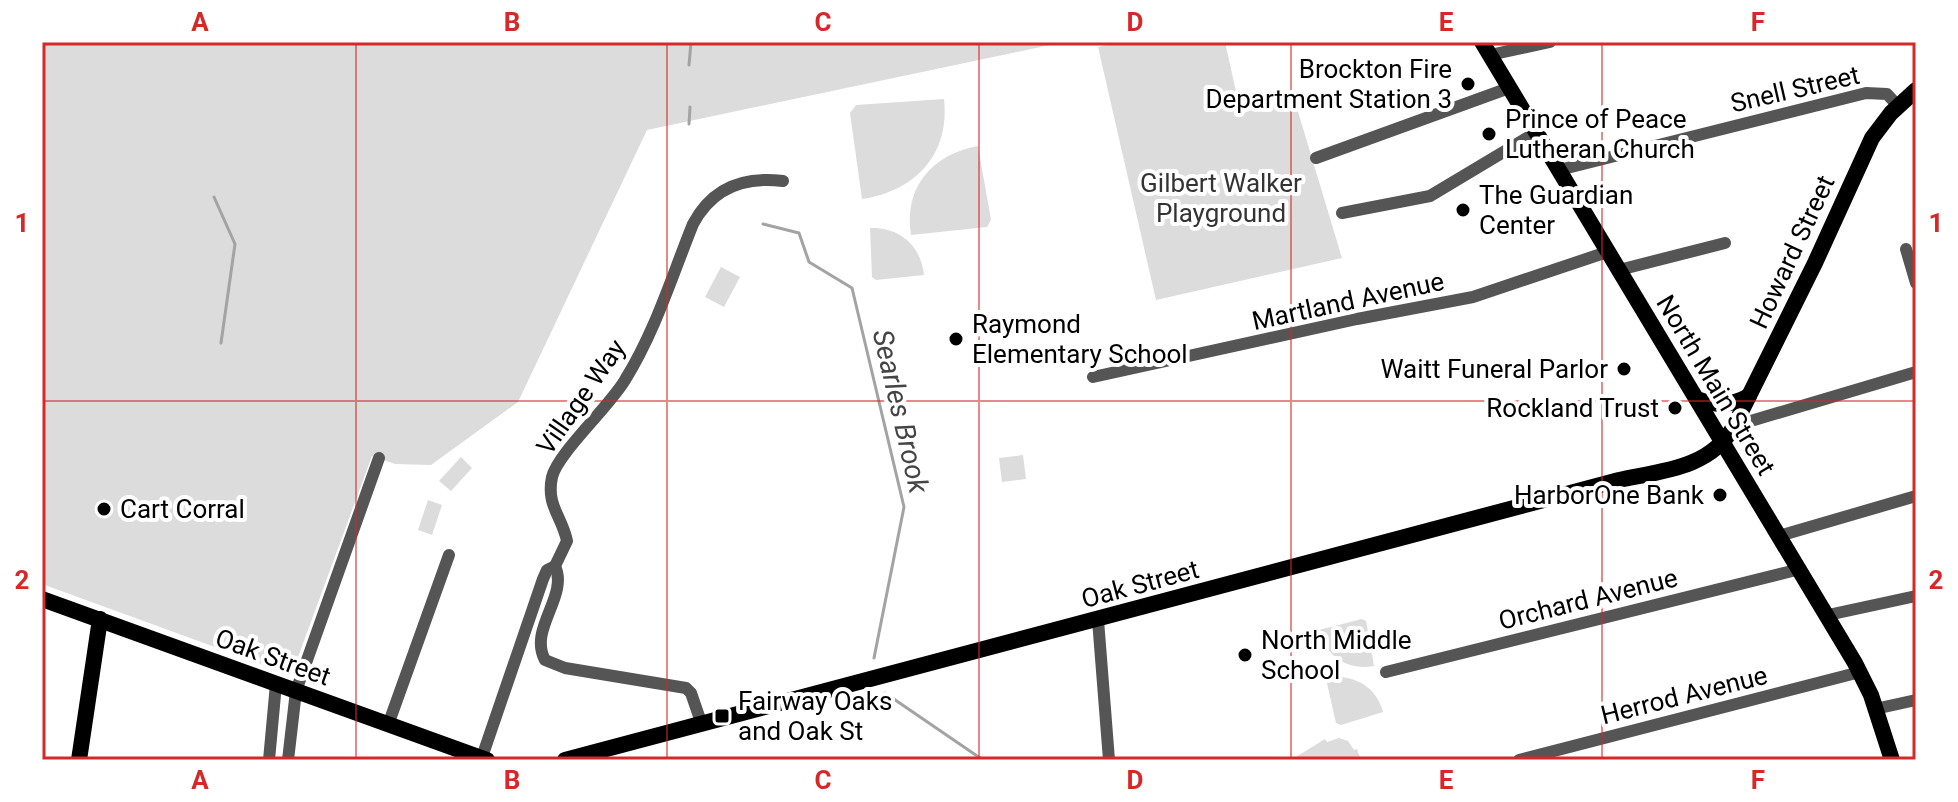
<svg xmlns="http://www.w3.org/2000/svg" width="1958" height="802" font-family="Roboto,sans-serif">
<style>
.green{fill:#dcdcdc}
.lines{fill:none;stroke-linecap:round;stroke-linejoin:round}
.stream{stroke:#a3a3a3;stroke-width:3}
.minor{stroke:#555;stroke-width:12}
.major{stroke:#000;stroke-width:16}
.grid{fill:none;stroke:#d62828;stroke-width:2;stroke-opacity:0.55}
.poi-dot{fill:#000;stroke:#fff;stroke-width:3}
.labels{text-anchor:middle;stroke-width:8;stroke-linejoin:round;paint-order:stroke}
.poi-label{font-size:26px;fill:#000;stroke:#fff;text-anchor:start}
.street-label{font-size:26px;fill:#000;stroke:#fff}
.park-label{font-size:26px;fill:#333;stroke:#fff}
.water-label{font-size:28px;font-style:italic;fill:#444;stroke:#fff}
.neatline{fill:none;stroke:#d62828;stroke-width:3}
.grid-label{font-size:26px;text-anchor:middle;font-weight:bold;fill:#d62828}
</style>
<rect width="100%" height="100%" fill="#fff"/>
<g class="green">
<polygon points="42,42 1064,42 647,130 518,402 431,465 395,464 372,456 294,668 286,673 42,584"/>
<polygon points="1119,42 1225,42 1241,114 1293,95 1342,258 1156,300 1098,47"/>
<path d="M 944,99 C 950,155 915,191 862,199 L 850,113 L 856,105 Z"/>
<path d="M 978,146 L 991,220 L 987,227 L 911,235 C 903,187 933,154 978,146 Z"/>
<path d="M 870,228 C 900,227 921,246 924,275 L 876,280 L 872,277 Z"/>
<polygon points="721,267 740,277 724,307 705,297"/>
<polygon points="1023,455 1026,479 1002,482 999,458"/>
<polygon points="461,457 472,468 451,491 439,481"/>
<polygon points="428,500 442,505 432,535 418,530"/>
<path d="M 1362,619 L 1366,621 L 1374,666 C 1347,671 1326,656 1319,630 Z"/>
<path d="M 1342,677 C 1363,680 1377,691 1383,712 L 1341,725 L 1336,723 L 1326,679 Z"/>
<polygon points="1339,738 1348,741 1354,750 1357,749 1361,760 1291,760 1325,739 1327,742"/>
</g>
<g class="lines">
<g class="stream">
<polyline points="689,65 691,42"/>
<polyline points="689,124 690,107"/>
<polyline points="214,197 235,244 221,343"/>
<polyline points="763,224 799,233 809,262 852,288 904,507 874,658"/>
<polyline points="885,693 983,760"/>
</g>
<g class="minor">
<polyline points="1490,55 1550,42"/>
<polyline points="1316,158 1509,88"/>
<polyline points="1559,170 1866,93 1887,94 1898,106"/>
<polyline points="1342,213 1430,196 1537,132"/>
<polyline points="1906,249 1916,283"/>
<polyline points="1619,270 1725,243"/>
<polyline points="1093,377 1357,319 1473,297 1607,252"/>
<polyline points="1734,426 1916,372"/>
<polyline points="1779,536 1916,496"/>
<polyline points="1828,615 1916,596"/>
<polyline points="1098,620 1109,760"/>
<polyline points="1386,672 1800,569"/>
<polyline points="1875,709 1916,700"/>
<polyline points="388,725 449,555"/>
<path d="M 702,725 L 691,693 L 686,688 L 565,668 L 545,660 C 528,629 569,596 555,566 L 567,541 C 562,516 546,506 552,477 C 558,453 609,407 625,380 C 655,332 672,276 693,224 C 712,188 744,176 783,181"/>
<polyline points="269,760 276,684"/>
<polyline points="288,760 296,691 379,458"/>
<polyline points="481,760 543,579 547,570 555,566"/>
<polyline points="1519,760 1860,672"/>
</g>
<g class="major">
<polyline points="1482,42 1855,663 1871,695 1892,760"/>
<path d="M 1697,399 C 1716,406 1731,406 1749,396"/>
<polyline points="42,599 487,760"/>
<polyline points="79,760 100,619"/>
<path d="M 565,760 L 1619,480 C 1662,471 1711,468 1734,426 L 1815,263 L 1872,138 L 1891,113 L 1916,90"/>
</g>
</g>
<path class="grid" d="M 356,42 L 356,760M 667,42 L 667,760M 979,42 L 979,760M 1291,42 L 1291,760M 1602,42 L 1602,760M 42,401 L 1916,401"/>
<g class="poi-dot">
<circle cx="1468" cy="84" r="8"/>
<circle cx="1489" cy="134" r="8"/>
<circle cx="1463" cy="210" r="8"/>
<circle cx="956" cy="339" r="8"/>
<circle cx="1624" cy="369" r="8"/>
<circle cx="1675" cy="408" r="8"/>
<circle cx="1720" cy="495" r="8"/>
<circle cx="104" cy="509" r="8"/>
<circle cx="1245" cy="655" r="8"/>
<rect x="714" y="708" width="16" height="16" rx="4"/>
</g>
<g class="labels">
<g class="poi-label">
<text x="1452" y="78" text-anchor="end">Brockton Fire<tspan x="1452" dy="30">Department Station 3</tspan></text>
<text x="1505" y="128">Prince of Peace<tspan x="1505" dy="30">Lutheran Church</tspan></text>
<text x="1479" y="204">The Guardian<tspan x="1479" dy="30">Center</tspan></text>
<text x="972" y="333">Raymond<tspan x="972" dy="30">Elementary School</tspan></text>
<text x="1608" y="378" text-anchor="end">Waitt Funeral Parlor</text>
<text x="1659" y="417" text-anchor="end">Rockland Trust</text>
<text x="1704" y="504" text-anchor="end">HarborOne Bank</text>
<text x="120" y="518">Cart Corral</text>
<text x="1261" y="649">North Middle<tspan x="1261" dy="30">School</tspan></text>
<text x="738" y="710">Fairway Oaks<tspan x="738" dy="30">and Oak St</tspan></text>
</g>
<g class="street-label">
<text transform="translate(1795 89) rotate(-13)" y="9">Snell Street</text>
<text transform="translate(1792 252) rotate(-65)" y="9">Howard Street</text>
<text transform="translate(1348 301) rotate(-12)" y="9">Martland Avenue</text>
<text transform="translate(1716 385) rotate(59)" y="9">North Main Street</text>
<text transform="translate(581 397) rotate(-55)" y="9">Village Way</text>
<text transform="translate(1140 584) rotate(-15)" y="9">Oak Street</text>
<text transform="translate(1588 599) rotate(-14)" y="9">Orchard Avenue</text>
<text transform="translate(273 657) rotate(20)" y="9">Oak Street</text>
<text transform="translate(1684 695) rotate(-14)" y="9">Herrod Avenue</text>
</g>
<g class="park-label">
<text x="1221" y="192">Gilbert Walker<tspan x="1221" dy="30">Playground</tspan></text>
</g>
<g class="water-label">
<text transform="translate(901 411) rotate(77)" y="10">Searles Brook</text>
</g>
</g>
<rect width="1958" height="802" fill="none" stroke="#ffffff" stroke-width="88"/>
<rect x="44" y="44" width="1870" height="714" class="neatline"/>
<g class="grid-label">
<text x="200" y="31">A</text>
<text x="512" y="31">B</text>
<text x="823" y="31">C</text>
<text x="1135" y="31">D</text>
<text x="1446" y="31">E</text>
<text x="1758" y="31">F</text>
<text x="22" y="232">1</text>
<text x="1936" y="232">1</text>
<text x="22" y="589">2</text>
<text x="1936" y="589">2</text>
<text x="200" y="789">A</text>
<text x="512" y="789">B</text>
<text x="823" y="789">C</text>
<text x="1135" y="789">D</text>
<text x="1446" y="789">E</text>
<text x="1758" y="789">F</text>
</g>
</svg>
